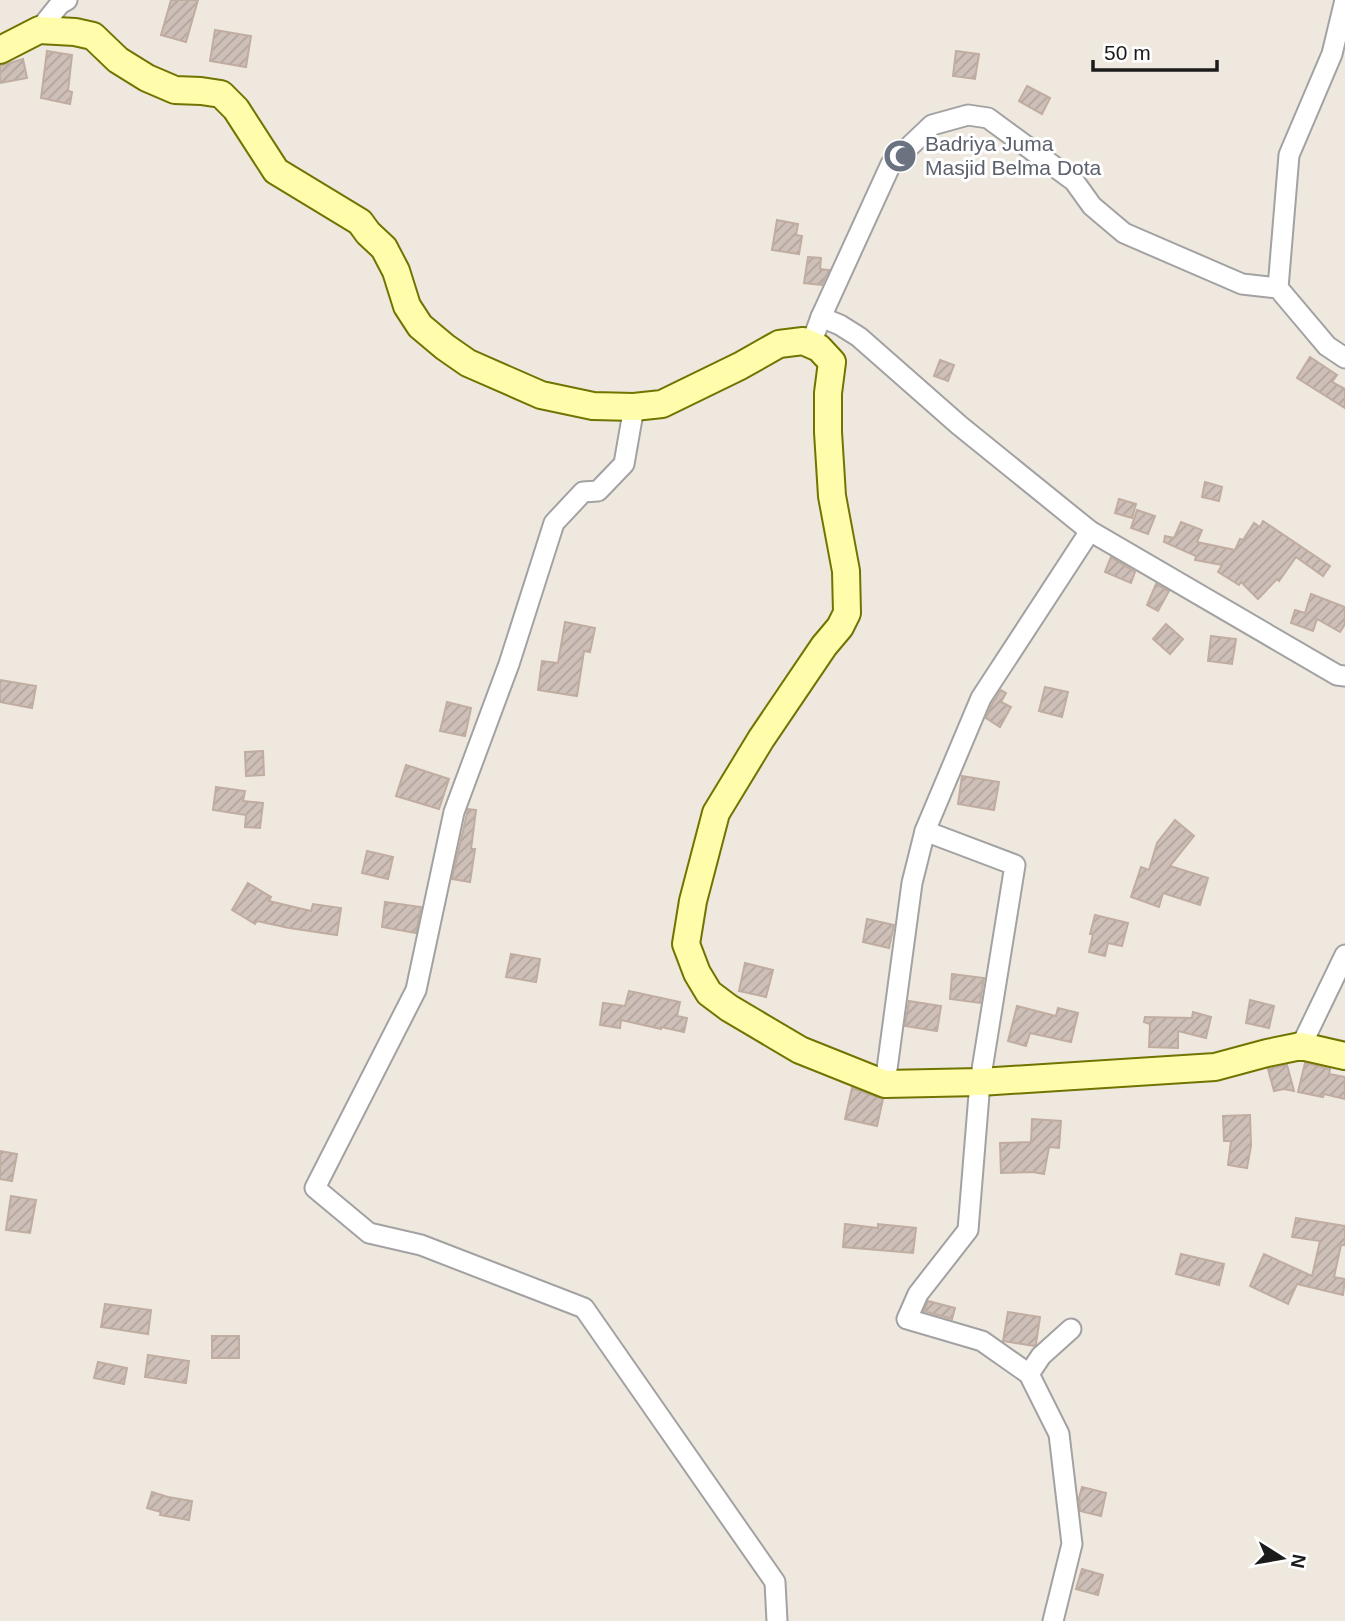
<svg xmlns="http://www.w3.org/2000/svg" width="1345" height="1621" font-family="Helvetica,sans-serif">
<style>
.building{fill:url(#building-hatch);stroke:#c1aca0;stroke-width:2}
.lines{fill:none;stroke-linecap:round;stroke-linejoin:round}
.minor-casing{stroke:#a2a2a2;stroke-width:23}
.secondary-casing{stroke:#717400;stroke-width:30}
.minor{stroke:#fff;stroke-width:19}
.secondary{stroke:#fffdac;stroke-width:26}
.labels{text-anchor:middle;stroke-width:6;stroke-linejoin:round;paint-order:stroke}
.worship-label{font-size:21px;fill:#5b616d;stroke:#fff;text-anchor:start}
</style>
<defs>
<pattern id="building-hatch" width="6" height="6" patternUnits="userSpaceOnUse" patternTransform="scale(1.75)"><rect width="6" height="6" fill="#cec0b8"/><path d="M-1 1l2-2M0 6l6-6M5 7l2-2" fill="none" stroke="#b0a49e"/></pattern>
</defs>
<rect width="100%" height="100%" fill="#eee8df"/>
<g class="building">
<polygon points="171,0 198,0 186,42 161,35"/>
<polygon points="215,30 251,36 246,67 210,61"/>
<polygon points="47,51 72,55 68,91 72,92 70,104 41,98"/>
<polygon points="956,51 979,54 975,79 953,76"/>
<polygon points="23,59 27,78 0,83 0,66"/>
<polygon points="1027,86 1050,98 1042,114 1019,101"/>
<polygon points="777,220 798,224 796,235 802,236 799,254 772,250"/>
<polygon points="808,257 821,258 820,269 829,270 822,285 804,283"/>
<polygon points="1310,357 1337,375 1332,382 1345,389 1345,408 1297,378"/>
<polygon points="940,360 954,365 948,381 934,376"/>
<polygon points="1205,482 1222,487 1219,501 1202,497"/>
<polygon points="1119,499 1136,504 1132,518 1115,513"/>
<polygon points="1137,510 1155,516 1148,534 1131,528"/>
<polygon points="1263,521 1330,566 1323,576 1296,557 1279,581 1277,579 1258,599 1241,582 1239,585 1218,572 1222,565 1195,560 1196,556 1164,542 1165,536 1174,538 1181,522 1202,530 1197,542 1235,550 1240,539 1243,540 1254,523 1260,527"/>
<polygon points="1111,557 1135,572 1131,583 1105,572"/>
<polygon points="1156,584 1169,591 1158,611 1147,605"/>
<polygon points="1311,594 1345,607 1345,624 1340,632 1317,619 1313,631 1291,623 1295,610 1305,613"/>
<polygon points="565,622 595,628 590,652 584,651 577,696 538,690 542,661 558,663"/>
<polygon points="1166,624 1183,639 1170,654 1153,639"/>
<polygon points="1211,636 1236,639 1232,664 1208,661"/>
<polygon points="0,680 36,686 32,708 0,702"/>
<polygon points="1045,687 1068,692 1062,717 1039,711"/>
<polygon points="1001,690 1006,693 1001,702 1011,707 1000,727 986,718 992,704"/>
<polygon points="447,702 471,708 465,736 440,731"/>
<polygon points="263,751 264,775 246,776 245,752"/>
<polygon points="406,765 449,779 439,809 396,796"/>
<polygon points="962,776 999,782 994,810 958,804"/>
<polygon points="216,787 245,791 243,801 263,803 260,828 245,827 246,815 213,810"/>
<polygon points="468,809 476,810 471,849 475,849 470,882 452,879"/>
<polygon points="1175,820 1194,836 1170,866 1208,878 1200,905 1163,893 1159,907 1131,897 1141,867 1149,870 1157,843"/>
<polygon points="367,851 393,857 388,879 362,873"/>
<polygon points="248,883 271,897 269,901 311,911 313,904 341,908 337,935 289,928 257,921 255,924 232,910"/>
<polygon points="385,902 421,907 416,933 382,927"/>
<polygon points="1095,915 1128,923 1122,946 1108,943 1105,956 1089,952 1093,934 1090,934"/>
<polygon points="867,919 894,925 889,948 863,942"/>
<polygon points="511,954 540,959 536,982 506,977"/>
<polygon points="745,963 773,970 766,997 739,991"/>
<polygon points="952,974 984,978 980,1003 950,999"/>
<polygon points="629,991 680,1002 677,1016 687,1018 684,1032 661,1027 661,1029 621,1020 620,1028 600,1025 603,1003 625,1006"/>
<polygon points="1250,1000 1274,1006 1269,1028 1246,1023"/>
<polygon points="909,1001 941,1006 937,1031 905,1026"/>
<polygon points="1017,1006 1056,1016 1058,1008 1078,1013 1071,1042 1030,1033 1026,1046 1008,1041"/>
<polygon points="1193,1012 1211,1017 1206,1038 1178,1031 1178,1048 1149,1047 1150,1024 1144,1022 1145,1017 1192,1018"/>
<polygon points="1305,1063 1330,1069 1329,1074 1345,1077 1345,1099 1324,1094 1323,1097 1298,1092"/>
<polygon points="1287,1065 1294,1091 1284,1089 1274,1091 1268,1069"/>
<polygon points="852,1088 883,1099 877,1126 845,1119"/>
<polygon points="1250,1115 1251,1146 1247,1168 1228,1165 1231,1141 1224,1141 1223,1116"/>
<polygon points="1032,1119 1061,1121 1059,1148 1049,1147 1044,1174 1033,1172 1001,1173 1000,1143 1031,1142"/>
<polygon points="0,1151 17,1154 12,1181 0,1179"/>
<polygon points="11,1196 36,1200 30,1233 6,1230"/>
<polygon points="1296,1218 1345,1226 1345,1245 1341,1245 1334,1277 1345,1279 1343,1295 1297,1284 1288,1304 1250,1286 1264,1254 1312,1276 1320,1241 1292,1237"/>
<polygon points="845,1224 878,1228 878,1224 916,1228 913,1253 843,1247"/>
<polygon points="1181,1254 1224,1264 1219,1285 1176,1274"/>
<polygon points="928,1301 955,1308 952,1319 924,1311"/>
<polygon points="105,1304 151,1310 148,1334 101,1327"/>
<polygon points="1008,1312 1040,1317 1036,1344 1034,1346 1003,1341"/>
<rect x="212" y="1336" width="27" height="22"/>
<polygon points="148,1355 189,1361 186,1383 145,1377"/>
<polygon points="98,1362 127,1368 124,1384 94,1378"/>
<polygon points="1082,1487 1106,1493 1101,1516 1080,1511 1079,1498"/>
<polygon points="152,1492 168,1497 192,1501 189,1520 160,1515 161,1512 147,1508"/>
<polygon points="1082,1569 1103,1575 1098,1595 1076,1589"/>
</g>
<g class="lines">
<defs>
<g id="minor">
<polyline points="39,30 60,4 67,0"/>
<polyline points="1278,288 1289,155 1332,54 1345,0"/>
<polyline points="821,317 840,325 859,337 959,425 1090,531 1337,675 1345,676"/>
<polyline points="811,344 821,317 891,164 932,125 968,115 988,118 1074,181 1092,206 1124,233 1242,284 1278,288 1327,346 1345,358"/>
<polyline points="634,407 624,464 598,491 583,492 554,523 509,664 454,812 416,990 315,1188 369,1233 421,1245 584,1308 775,1582 777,1621"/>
<polyline points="925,831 1015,865 980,1082 968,1230 918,1294 907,1319 982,1341 1029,1374 1059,1434 1072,1544 1053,1621"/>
<polyline points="1301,1046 1345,955"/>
<polyline points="885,1084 912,883 925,831 981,698 1090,531"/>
<polyline points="1029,1374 1041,1356 1071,1329"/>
</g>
<polyline id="secondary" points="0,50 39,30 75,32 93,36 118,60 147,78 175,90 201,91 221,94 236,109 276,171 360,222 368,233 384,248 396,271 407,306 420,326 445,347 468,363 541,395 593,406 634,407 662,404 740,366 779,344 803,341 819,348 832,362 828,393 828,432 832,496 846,571 847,613 840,627 824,646 761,739 716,813 693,901 686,944 697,973 709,993 729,1008 800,1050 885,1084 980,1082 1215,1067 1267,1053 1301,1046 1345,1056"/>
</defs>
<use href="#minor" class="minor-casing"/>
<use href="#secondary" class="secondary-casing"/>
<use href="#minor" class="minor"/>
<use href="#secondary" class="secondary"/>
</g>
<defs>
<symbol id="mosque-disc" viewBox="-11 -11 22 22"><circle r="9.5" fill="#6b7280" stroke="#fff"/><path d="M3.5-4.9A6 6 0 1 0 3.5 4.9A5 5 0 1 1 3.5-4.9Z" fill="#fff"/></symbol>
</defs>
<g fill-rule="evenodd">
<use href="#mosque-disc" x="881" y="137" width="38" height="38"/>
</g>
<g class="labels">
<g class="worship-label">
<text x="925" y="151">Badriya Juma<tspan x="925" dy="24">Masjid Belma Dota</tspan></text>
</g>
</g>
<g transform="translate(1282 1558) rotate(101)" stroke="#ffffff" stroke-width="5" paint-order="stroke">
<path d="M0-5L12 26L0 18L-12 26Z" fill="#1b1b1b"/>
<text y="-10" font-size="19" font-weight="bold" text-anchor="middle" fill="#1b1b1b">N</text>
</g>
<path d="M1093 60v10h124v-10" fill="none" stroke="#1b1b1b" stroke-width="3.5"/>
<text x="1104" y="60" font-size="21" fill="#1b1b1b" stroke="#ffffff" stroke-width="5" paint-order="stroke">50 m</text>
</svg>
